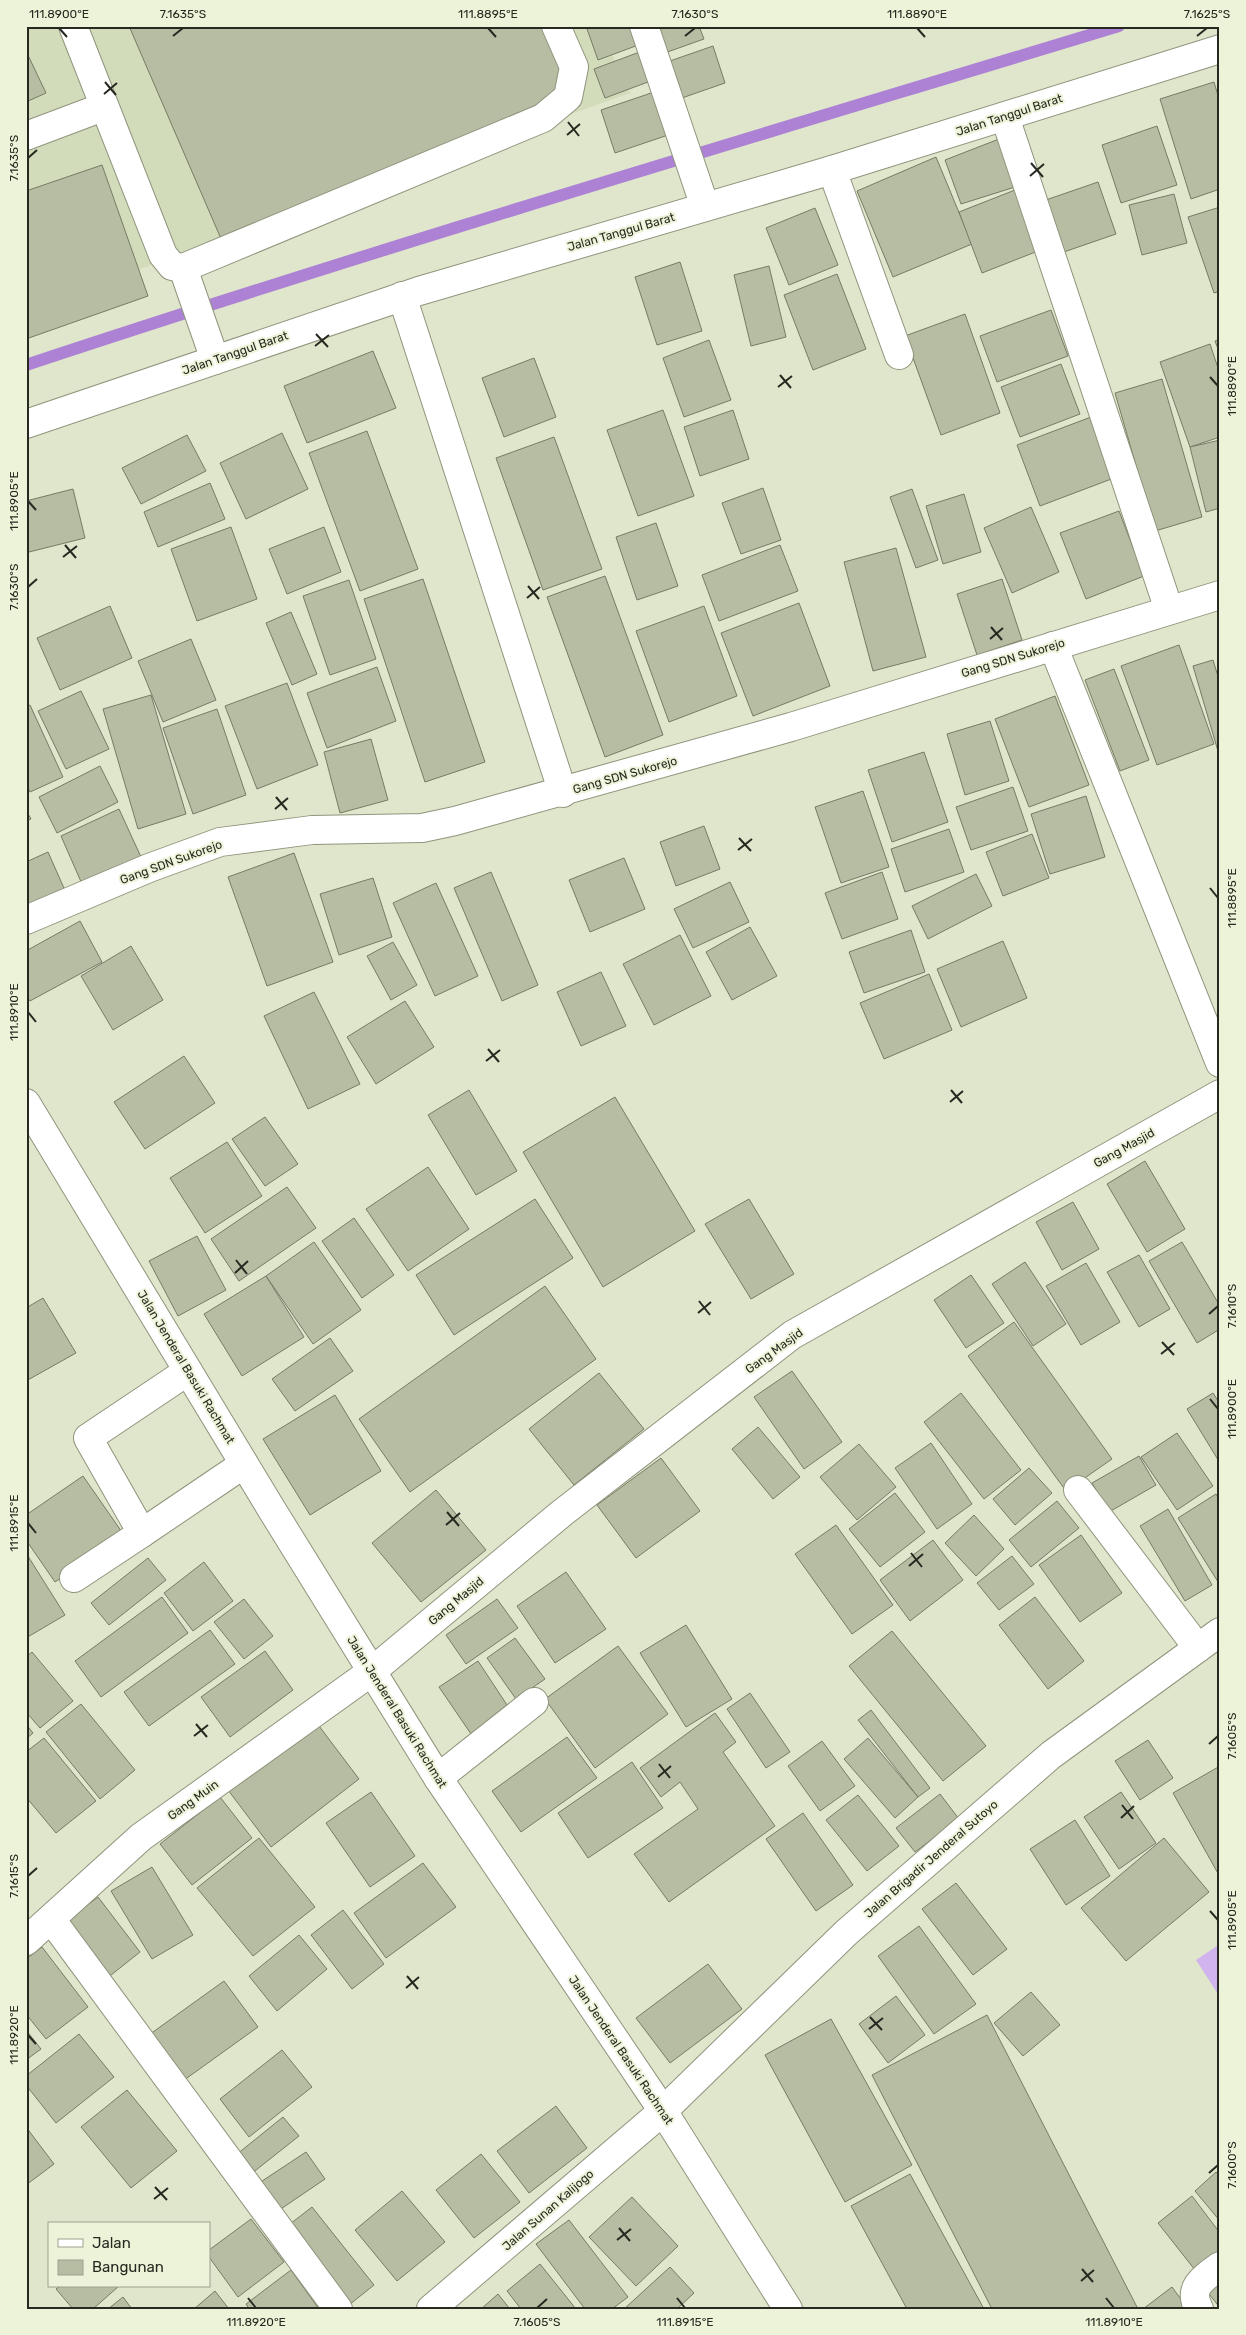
<svg xmlns="http://www.w3.org/2000/svg" width="1246" height="2335" font-family="Rubik,sans-serif">
<style>
.built{fill:#d2dbba}
.green{fill:#d1b4ee}
.lines{fill:none;stroke-linecap:round;stroke-linejoin:round}
.stream{stroke:#ad82d5;stroke-width:12}
.building{fill:#b6bda3;stroke:#767c64}
.minor-casing{stroke:#8f957d;stroke-width:30}
.major-casing{stroke:#8f957d;stroke-width:30}
.minor{stroke:#fff;stroke-width:28}
.major{stroke:#fff;stroke-width:28}
.ticks{fill:none;stroke:#272920;stroke-width:2}
.labels{text-anchor:middle;stroke-width:4;stroke-linejoin:round;paint-order:stroke}
.street-label{font-size:12px;fill:#272920;stroke:#ecf3d8}
.neatline{fill:none;stroke:#272920;stroke-width:2}
.ticks-label{font-size:12px;text-anchor:middle;fill:#272920}
</style>
<rect width="100%" height="100%" fill="#dfe6cb"/>
<polygon class="built" points="26,26 599,26 630,93 26,310"/>
<polygon class="green" points="1220,1944 1220,1997 1196,1960"/>
<g class="lines">
<path class="stream" d="M 26,365 C 388,245 754,137 1119,26"/>
</g>
<g class="building">
<polygon points="129,26 541,26 569,91 222,241"/>
<polygon points="586,26 634,26 641,44 598,60"/>
<polygon points="649,26 699,26 704,39 659,55"/>
<polygon points="713,46 725,83 679,99 667,62"/>
<polygon points="645,50 656,79 605,98 594,69"/>
<polygon points="26,51 46,93 26,102"/>
<polygon points="1214,82 1220,102 1220,189 1191,199 1160,99"/>
<polygon points="663,89 677,132 615,153 601,110"/>
<polygon points="1157,126 1177,185 1121,203 1102,145"/>
<polygon points="999,139 1015,187 961,204 945,160"/>
<polygon points="936,157 972,244 893,277 857,191"/>
<polygon points="102,165 148,296 26,339 26,191"/>
<polygon points="1098,182 1116,234 1058,254 1040,202"/>
<polygon points="1015,190 1038,251 982,273 959,212"/>
<polygon points="1174,194 1187,243 1142,255 1129,205"/>
<polygon points="1220,207 1220,291 1214,293 1188,217"/>
<polygon points="815,208 838,265 789,285 766,228"/>
<polygon points="680,262 702,331 657,345 635,277"/>
<polygon points="769,266 786,337 751,346 734,275"/>
<polygon points="837,274 866,349 813,370 784,295"/>
<polygon points="1051,310 1068,356 997,382 980,336"/>
<polygon points="965,314 1000,413 941,435 905,336"/>
<polygon points="1220,339 1220,354 1215,341"/>
<polygon points="709,340 731,400 684,417 663,358"/>
<polygon points="1210,344 1220,374 1220,437 1190,447 1160,362"/>
<polygon points="373,351 396,408 307,443 284,386"/>
<polygon points="534,358 556,417 504,437 482,378"/>
<polygon points="1061,364 1080,414 1020,437 1001,387"/>
<polygon points="1162,379 1202,517 1155,531 1115,393"/>
<polygon points="663,410 694,496 638,516 607,430"/>
<polygon points="733,410 749,459 700,476 684,427"/>
<polygon points="1091,417 1114,478 1040,506 1017,445"/>
<polygon points="367,431 418,569 360,591 309,453"/>
<polygon points="282,433 308,489 246,519 220,463"/>
<polygon points="187,435 206,471 141,504 122,468"/>
<polygon points="554,437 602,569 543,590 496,458"/>
<polygon points="1220,440 1220,508 1206,512 1190,447"/>
<polygon points="210,483 225,519 158,547 144,512"/>
<polygon points="763,488 781,540 741,554 722,503"/>
<polygon points="73,489 85,538 29,552 26,543 26,501"/>
<polygon points="912,489 938,560 916,568 890,497"/>
<polygon points="964,494 981,552 943,564 926,506"/>
<polygon points="1031,507 1059,572 1012,593 984,528"/>
<polygon points="1119,511 1144,576 1086,599 1060,533"/>
<polygon points="656,523 678,586 637,600 616,537"/>
<polygon points="231,527 257,599 197,621 171,549"/>
<polygon points="324,527 341,572 287,594 269,549"/>
<polygon points="780,545 798,591 719,621 702,575"/>
<polygon points="896,548 926,657 873,671 844,562"/>
<polygon points="605,576 663,735 605,757 547,597"/>
<polygon points="423,579 485,762 425,782 364,599"/>
<polygon points="1002,579 1022,640 977,655 957,594"/>
<polygon points="349,580 376,659 330,675 303,596"/>
<polygon points="799,603 830,686 753,716 721,633"/>
<polygon points="110,606 132,658 60,690 37,638"/>
<polygon points="704,606 737,696 669,722 636,631"/>
<polygon points="291,612 317,674 292,685 266,623"/>
<polygon points="191,639 216,700 163,722 138,661"/>
<polygon points="1179,645 1214,744 1157,765 1121,666"/>
<polygon points="1213,660 1220,683 1220,758 1193,666"/>
<polygon points="377,667 396,721 327,748 307,693"/>
<polygon points="1114,669 1149,760 1120,771 1085,680"/>
<polygon points="287,683 318,765 257,789 225,706"/>
<polygon points="81,691 109,749 66,769 38,711"/>
<polygon points="151,695 186,814 138,829 103,709"/>
<polygon points="1055,696 1089,785 1029,807 995,719"/>
<polygon points="30,705 63,777 30,792 26,784 26,707"/>
<polygon points="217,709 246,795 193,814 163,728"/>
<polygon points="990,721 1009,781 965,795 947,734"/>
<polygon points="371,739 388,800 340,813 324,752"/>
<polygon points="924,752 948,822 892,842 868,770"/>
<polygon points="100,766 118,802 57,833 39,797"/>
<polygon points="1013,787 1028,831 971,850 956,807"/>
<polygon points="863,791 889,867 841,883 815,807"/>
<polygon points="1086,796 1105,857 1050,874 1031,814"/>
<polygon points="119,809 141,857 82,884 61,836"/>
<polygon points="26,810 31,819 26,821"/>
<polygon points="704,826 720,869 676,886 660,842"/>
<polygon points="949,829 964,872 905,892 891,849"/>
<polygon points="1032,834 1049,878 1003,896 986,852"/>
<polygon points="48,852 67,895 26,912 26,862"/>
<polygon points="294,853 333,962 267,986 228,877"/>
<polygon points="624,858 645,909 590,932 569,880"/>
<polygon points="491,872 538,985 502,1001 454,888"/>
<polygon points="882,872 898,919 842,939 825,893"/>
<polygon points="976,874 992,906 928,939 912,906"/>
<polygon points="373,878 392,937 339,955 320,894"/>
<polygon points="730,882 749,922 693,948 674,909"/>
<polygon points="436,883 478,976 435,996 393,903"/>
<polygon points="80,921 102,962 30,1001 26,995 26,951"/>
<polygon points="750,927 777,976 732,1000 706,952"/>
<polygon points="911,930 925,972 864,993 849,952"/>
<polygon points="680,935 711,996 654,1025 623,964"/>
<polygon points="1003,941 1027,998 961,1027 937,969"/>
<polygon points="393,942 417,985 391,1000 367,956"/>
<polygon points="131,946 163,1000 113,1030 81,976"/>
<polygon points="601,972 626,1026 581,1046 557,992"/>
<polygon points="929,974 952,1030 884,1059 860,1003"/>
<polygon points="314,992 360,1084 308,1109 264,1016"/>
<polygon points="405,1001 434,1047 376,1084 347,1037"/>
<polygon points="184,1056 215,1103 145,1149 114,1102"/>
<polygon points="469,1090 517,1171 476,1195 428,1115"/>
<polygon points="615,1097 695,1231 603,1287 523,1152"/>
<polygon points="265,1117 298,1164 265,1186 232,1139"/>
<polygon points="227,1142 262,1196 205,1233 170,1178"/>
<polygon points="1145,1161 1185,1229 1147,1252 1107,1184"/>
<polygon points="428,1167 469,1229 408,1271 366,1209"/>
<polygon points="287,1187 316,1228 239,1281 211,1239"/>
<polygon points="535,1199 573,1258 454,1335 416,1275"/>
<polygon points="749,1199 794,1274 751,1299 705,1224"/>
<polygon points="1073,1202 1099,1249 1062,1270 1036,1222"/>
<polygon points="354,1218 394,1275 362,1298 322,1241"/>
<polygon points="197,1236 226,1290 178,1316 149,1261"/>
<polygon points="314,1242 361,1310 313,1344 266,1276"/>
<polygon points="1182,1242 1220,1306 1220,1329 1197,1343 1149,1261"/>
<polygon points="1139,1255 1170,1309 1139,1327 1107,1272"/>
<polygon points="1025,1262 1066,1324 1033,1346 992,1284"/>
<polygon points="1086,1263 1120,1322 1081,1345 1046,1286"/>
<polygon points="971,1275 1004,1323 966,1348 934,1300"/>
<polygon points="266,1276 304,1337 242,1376 204,1314"/>
<polygon points="545,1286 596,1359 410,1492 359,1419"/>
<polygon points="43,1298 76,1353 26,1381 26,1308"/>
<polygon points="1014,1322 1112,1459 1066,1491 968,1356"/>
<polygon points="330,1338 353,1371 295,1411 272,1379"/>
<polygon points="792,1371 842,1442 804,1469 754,1397"/>
<polygon points="599,1373 644,1429 574,1485 529,1429"/>
<polygon points="961,1393 1021,1470 984,1499 924,1422"/>
<polygon points="1213,1393 1220,1404 1220,1463 1187,1409"/>
<polygon points="335,1395 381,1471 310,1515 263,1439"/>
<polygon points="758,1427 800,1477 773,1499 732,1449"/>
<polygon points="1177,1433 1213,1486 1177,1510 1141,1457"/>
<polygon points="931,1443 972,1504 937,1529 895,1468"/>
<polygon points="859,1444 896,1487 857,1520 820,1477"/>
<polygon points="1139,1456 1156,1485 1109,1512 1092,1483"/>
<polygon points="661,1458 700,1511 636,1558 597,1505"/>
<polygon points="1029,1468 1052,1493 1015,1525 993,1499"/>
<polygon points="83,1476 124,1535 55,1582 26,1540 26,1515"/>
<polygon points="436,1490 486,1550 421,1602 372,1543"/>
<polygon points="895,1493 925,1532 880,1567 849,1529"/>
<polygon points="1216,1494 1220,1501 1220,1585 1178,1518"/>
<polygon points="1057,1501 1079,1528 1031,1567 1009,1540"/>
<polygon points="1168,1509 1212,1585 1185,1601 1140,1526"/>
<polygon points="974,1515 1004,1549 976,1576 945,1543"/>
<polygon points="836,1525 893,1605 852,1634 795,1554"/>
<polygon points="1081,1535 1122,1593 1080,1622 1039,1565"/>
<polygon points="933,1540 963,1580 910,1621 880,1580"/>
<polygon points="26,1553 65,1615 26,1638"/>
<polygon points="1012,1556 1034,1584 999,1610 977,1583"/>
<polygon points="148,1558 166,1580 109,1625 91,1603"/>
<polygon points="204,1562 233,1601 193,1631 164,1593"/>
<polygon points="566,1572 606,1629 555,1663 517,1606"/>
<polygon points="162,1597 188,1633 101,1697 75,1661"/>
<polygon points="1035,1597 1084,1661 1048,1689 999,1625"/>
<polygon points="244,1599 273,1636 244,1659 214,1622"/>
<polygon points="497,1599 518,1628 466,1664 446,1635"/>
<polygon points="686,1625 732,1699 686,1727 640,1653"/>
<polygon points="210,1630 235,1664 149,1726 124,1692"/>
<polygon points="892,1631 986,1746 943,1781 849,1666"/>
<polygon points="515,1638 545,1679 516,1699 487,1658"/>
<polygon points="618,1646 668,1714 595,1768 545,1699"/>
<polygon points="265,1651 293,1690 230,1737 201,1697"/>
<polygon points="32,1652 73,1701 40,1728 26,1712 26,1657"/>
<polygon points="478,1661 509,1708 471,1734 439,1687"/>
<polygon points="750,1693 790,1752 766,1768 727,1709"/>
<polygon points="81,1704 135,1770 100,1799 46,1732"/>
<polygon points="871,1710 930,1788 918,1797 858,1720"/>
<polygon points="715,1713 736,1742 723,1752 775,1826 669,1902 634,1854 698,1809 680,1782 661,1797 640,1768"/>
<polygon points="316,1722 359,1779 271,1847 228,1790"/>
<polygon points="26,1724 33,1733 26,1739"/>
<polygon points="567,1737 597,1778 521,1832 492,1791"/>
<polygon points="44,1738 96,1801 56,1833 26,1797 26,1752"/>
<polygon points="868,1738 918,1797 895,1818 844,1759"/>
<polygon points="1148,1740 1173,1778 1140,1800 1115,1761"/>
<polygon points="822,1741 855,1786 820,1811 788,1766"/>
<polygon points="632,1762 663,1808 588,1858 558,1813"/>
<polygon points="1220,1766 1220,1877 1173,1793"/>
<polygon points="371,1792 415,1856 370,1887 326,1823"/>
<polygon points="1121,1792 1156,1843 1119,1869 1084,1817"/>
<polygon points="940,1794 959,1819 915,1852 896,1828"/>
<polygon points="858,1795 899,1846 867,1871 826,1820"/>
<polygon points="220,1797 252,1838 192,1885 160,1844"/>
<polygon points="803,1813 853,1885 816,1911 766,1839"/>
<polygon points="1075,1820 1110,1876 1066,1905 1030,1849"/>
<polygon points="259,1838 315,1907 253,1956 197,1888"/>
<polygon points="1164,1838 1209,1892 1126,1961 1081,1908"/>
<polygon points="423,1863 456,1907 386,1958 354,1913"/>
<polygon points="152,1867 193,1935 152,1959 111,1891"/>
<polygon points="956,1883 1007,1949 973,1975 922,1909"/>
<polygon points="98,1897 140,1952 106,1979 64,1923"/>
<polygon points="343,1910 384,1964 352,1989 311,1935"/>
<polygon points="919,1926 976,2004 934,2034 878,1956"/>
<polygon points="299,1935 327,1969 277,2011 249,1976"/>
<polygon points="42,1947 88,2007 46,2039 26,2014 26,1959"/>
<polygon points="708,1964 742,2009 670,2063 636,2018"/>
<polygon points="224,1981 258,2027 180,2083 146,2037"/>
<polygon points="1031,1992 1060,2025 1023,2056 994,2023"/>
<polygon points="896,1996 925,2035 888,2063 859,2024"/>
<polygon points="987,2015 1138,2309 992,2309 872,2075"/>
<polygon points="831,2019 912,2165 845,2202 765,2055"/>
<polygon points="26,2030 41,2049 26,2060"/>
<polygon points="79,2034 114,2077 56,2123 26,2085 26,2076"/>
<polygon points="282,2050 312,2087 249,2137 220,2099"/>
<polygon points="127,2090 177,2151 131,2188 81,2127"/>
<polygon points="556,2106 587,2148 529,2193 497,2151"/>
<polygon points="283,2117 299,2136 246,2178 231,2159"/>
<polygon points="26,2127 54,2164 26,2185"/>
<polygon points="306,2152 325,2179 269,2217 250,2189"/>
<polygon points="481,2154 520,2202 474,2238 436,2190"/>
<polygon points="1216,2172 1220,2176 1220,2221 1195,2191"/>
<polygon points="910,2174 984,2309 907,2309 851,2206"/>
<polygon points="402,2191 445,2242 397,2281 355,2230"/>
<polygon points="1192,2196 1220,2233 1220,2251 1195,2270 1158,2223"/>
<polygon points="632,2197 678,2246 636,2286 589,2237"/>
<polygon points="312,2207 374,2285 344,2309 272,2238"/>
<polygon points="251,2219 284,2262 238,2297 209,2257 209,2250"/>
<polygon points="569,2220 628,2297 612,2309 585,2309 536,2244"/>
<polygon points="540,2264 576,2309 521,2309 507,2291"/>
<polygon points="670,2267 694,2293 677,2309 624,2309"/>
<polygon points="291,2270 319,2309 249,2309 246,2304"/>
<polygon points="1220,2280 1220,2308 1206,2290"/>
<polygon points="60,2286 119,2286 93,2309 73,2309 56,2289"/>
<polygon points="1172,2287 1188,2309 1143,2309"/>
<polygon points="215,2291 229,2309 194,2309"/>
<polygon points="498,2294 510,2309 481,2309"/>
<polygon points="123,2297 132,2309 108,2309"/>
</g>
<g class="lines">
<defs>
<g id="minor">
<polyline points="73,26 163,255 172,266 183,268 543,118 568,97 574,67 556,26"/>
<polyline points="644,26 705,207"/>
<polyline points="1005,117 1169,610"/>
<polyline points="26,136 103,107"/>
<polyline points="832,170 899,355"/>
<polyline points="183,268 215,360"/>
<polyline points="402,296 563,793"/>
<polyline points="26,424 419,291 832,170 1220,49"/>
<polyline points="1053,646 1220,1063"/>
<polyline points="26,920 149,868 220,842 312,830 422,828 455,821 791,727 1220,595"/>
<polyline points="1078,1490 1198,1648"/>
<polyline points="142,1533 244,1464"/>
<polyline points="74,1578 142,1533 88,1438 188,1371"/>
<polyline points="438,1778 534,1702"/>
<polyline points="51,1919 338,2309"/>
<polyline points="26,1941 141,1837 371,1672 562,1513 792,1335 1220,1094"/>
<polyline points="431,2309 663,2111 847,1932 1051,1755 1220,1632"/>
<path d="M 1199,2309 C 1187,2288 1203,2278 1220,2266"/>
</g>
<polyline id="major" points="26,1103 272,1510 438,1778 663,2111 788,2309"/>
</defs>
<use href="#minor" class="minor-casing"/>
<use href="#major" class="major-casing"/>
<use href="#minor" class="minor"/>
<use href="#major" class="major"/>
</g>
<path class="ticks" d="M 59,28 L 67,37M 488,28 L 496,37M 917,28 L 925,37M 173,36 L 183,28M 685,36 L 695,28M 1197,36 L 1207,28M 105,82 L 116,95M 104,94 L 117,83M 568,122 L 579,136M 567,135 L 580,124M 28,158 L 37,150M 1031,163 L 1043,177M 1030,176 L 1044,164M 316,334 L 328,347M 315,346 L 329,335M 780,375 L 791,388M 1210,377 L 1218,386M 778,387 L 792,376M 28,501 L 36,510M 65,545 L 76,558M 63,557 L 77,546M 528,586 L 539,599M 28,587 L 37,579M 527,598 L 540,587M 991,627 L 1002,640M 990,639 L 1003,628M 276,797 L 287,810M 275,809 L 288,798M 739,838 L 751,851M 738,850 L 752,839M 1210,888 L 1218,898M 28,1012 L 36,1022M 488,1049 L 499,1062M 486,1061 L 500,1050M 951,1090 L 962,1103M 950,1102 L 963,1091M 236,1260 L 247,1274M 235,1273 L 248,1261M 699,1301 L 710,1315M 698,1313 L 711,1302M 1209,1314 L 1218,1306M 1162,1342 L 1174,1355M 1161,1354 L 1175,1343M 1210,1399 L 1218,1409M 447,1512 L 459,1526M 28,1523 L 36,1533M 446,1525 L 460,1513M 911,1553 L 922,1567M 909,1566 L 923,1554M 196,1724 L 207,1737M 194,1736 L 208,1725M 1209,1744 L 1218,1736M 659,1764 L 670,1778M 658,1777 L 671,1766M 1122,1805 L 1133,1819M 1121,1818 L 1134,1806M 28,1876 L 37,1868M 1210,1911 L 1218,1920M 407,1976 L 418,1989M 406,1988 L 419,1977M 870,2017 L 882,2030M 869,2029 L 883,2018M 28,2035 L 36,2044M 1209,2173 L 1218,2165M 155,2187 L 167,2200M 154,2199 L 168,2188M 619,2228 L 630,2241M 617,2240 L 631,2229M 1082,2269 L 1093,2282M 1081,2281 L 1094,2270M 248,2298 L 256,2308M 677,2298 L 685,2308M 1106,2298 L 1114,2308M 537,2308 L 547,2299"/>
<g class="labels">
<g class="street-label">
<text transform="translate(1009 115) rotate(-18)" y="4">Jalan Tanggul Barat</text>
<text transform="translate(621 232) rotate(-16)" y="4">Jalan Tanggul Barat</text>
<text transform="translate(235 353) rotate(-19)" y="4">Jalan Tanggul Barat</text>
<text transform="translate(1013 658) rotate(-17)" y="4">Gang SDN Sukorejo</text>
<text transform="translate(625 775) rotate(-16)" y="4">Gang SDN Sukorejo</text>
<text transform="translate(171 862) rotate(-20)" y="4">Gang SDN Sukorejo</text>
<text transform="translate(1124 1148) rotate(-29)" y="4">Gang Masjid</text>
<text transform="translate(774 1351) rotate(-36)" y="4">Gang Masjid</text>
<text transform="translate(186 1367) rotate(59)" y="4">Jalan Jenderal Basuki Rachmat</text>
<text transform="translate(456 1601) rotate(-40)" y="4">Gang Masjid</text>
<text transform="translate(397 1712) rotate(58)" y="4">Jalan Jenderal Basuki Rachmat</text>
<text transform="translate(193 1800) rotate(-36)" y="4">Gang Muin</text>
<text transform="translate(931 1859) rotate(-41)" y="4">Jalan Brigadir Jenderal Sutoyo</text>
<text transform="translate(621 2050) rotate(56)" y="4">Jalan Jenderal Basuki Rachmat</text>
<text transform="translate(548 2210) rotate(-41)" y="4">Jalan Sunan Kalijogo</text>
</g>
</g>
<rect width="1246" height="2335" fill="none" stroke="#ecf3d8" stroke-width="55"/>
<rect x="48" y="2222" width="162" height="65" fill="#ecf3d8" stroke="#9da28e"/>
<rect x="58" y="2239" width="25" height="8" fill="#ffffff" stroke="#9da28e"/>
<text x="92" y="2248" font-size="15" fill="#272920">Jalan</text>
<rect x="58" y="2260" width="25" height="15" fill="#b6bda3" stroke="#9da28e"/>
<text x="92" y="2272" font-size="15" fill="#272920">Bangunan</text>
<rect x="28" y="28" width="1190" height="2280" class="neatline"/>
<g class="ticks-label">
<text x="59" y="18">111.8900°E</text>
<text x="183" y="18">7.1635°S</text>
<text x="488" y="18">111.8895°E</text>
<text x="695" y="18">7.1630°S</text>
<text x="917" y="18">111.8890°E</text>
<text x="1207" y="18">7.1625°S</text>
<text transform="translate(14 158) rotate(-90)" y="4">7.1635°S</text>
<text transform="translate(1232 386) rotate(-90)" y="4">111.8890°E</text>
<text transform="translate(14 501) rotate(-90)" y="4">111.8905°E</text>
<text transform="translate(14 587) rotate(-90)" y="4">7.1630°S</text>
<text transform="translate(1232 898) rotate(-90)" y="4">111.8895°E</text>
<text transform="translate(14 1012) rotate(-90)" y="4">111.8910°E</text>
<text transform="translate(1232 1306) rotate(-90)" y="4">7.1610°S</text>
<text transform="translate(1232 1409) rotate(-90)" y="4">111.8900°E</text>
<text transform="translate(14 1523) rotate(-90)" y="4">111.8915°E</text>
<text transform="translate(1232 1736) rotate(-90)" y="4">7.1605°S</text>
<text transform="translate(14 1876) rotate(-90)" y="4">7.1615°S</text>
<text transform="translate(1232 1920) rotate(-90)" y="4">111.8905°E</text>
<text transform="translate(14 2035) rotate(-90)" y="4">111.8920°E</text>
<text transform="translate(1232 2165) rotate(-90)" y="4">7.1600°S</text>
<text x="256" y="2326">111.8920°E</text>
<text x="537" y="2326">7.1605°S</text>
<text x="685" y="2326">111.8915°E</text>
<text x="1114" y="2326">111.8910°E</text>
</g>
</svg>
